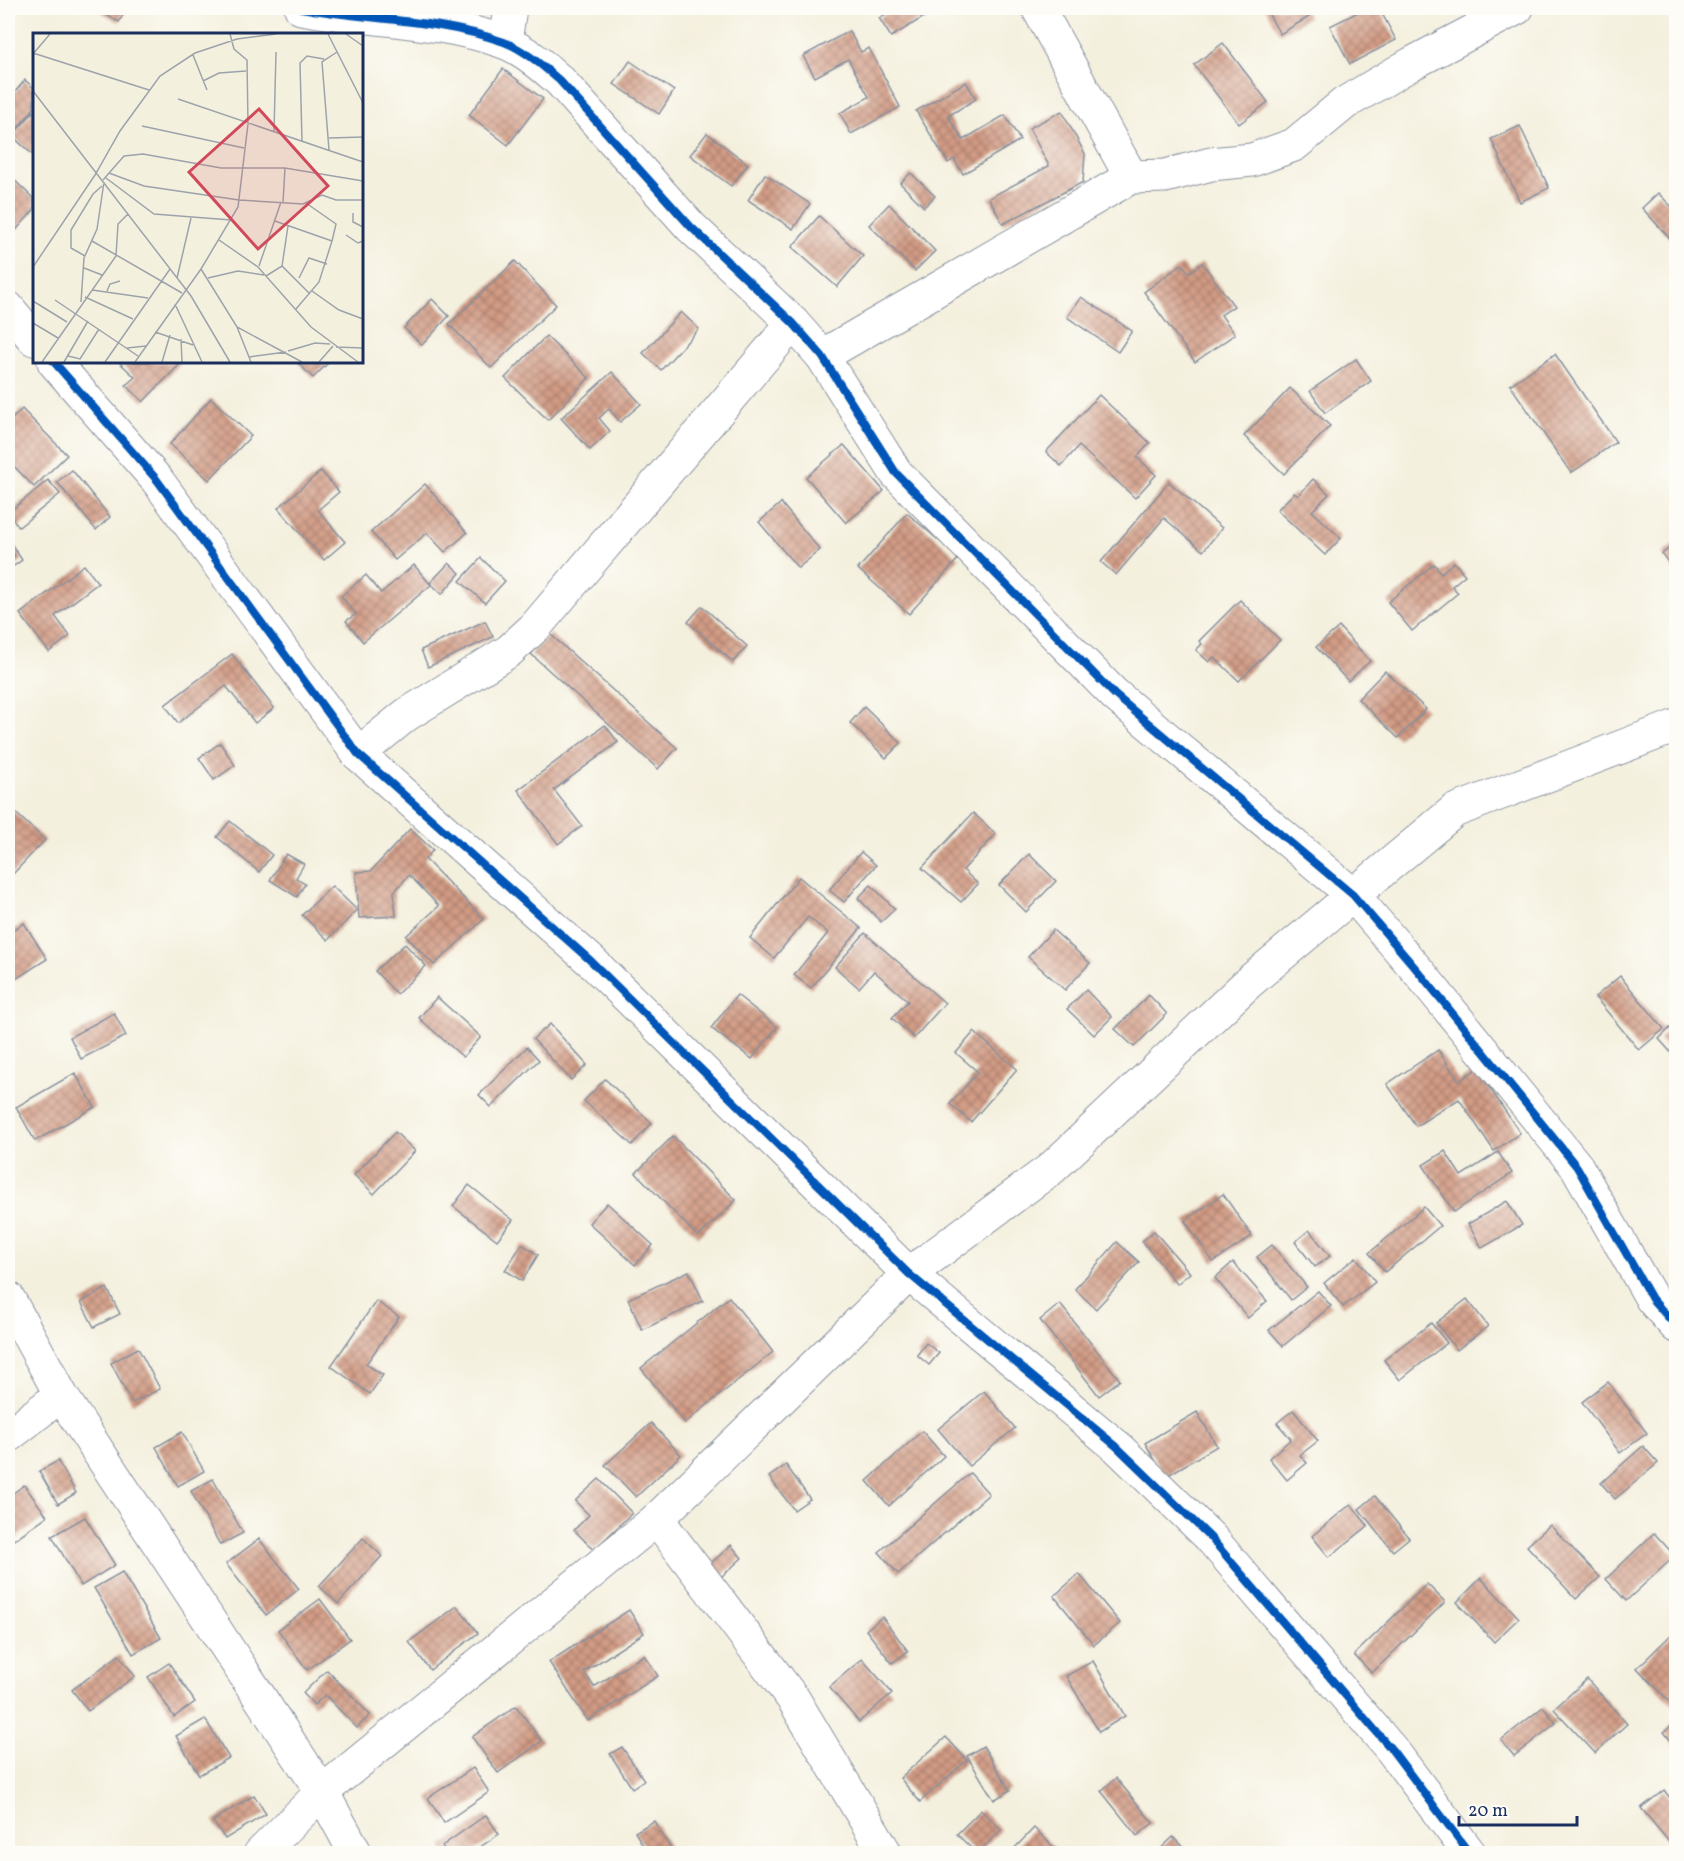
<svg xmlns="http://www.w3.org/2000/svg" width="1684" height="1861" font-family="Vollkorn,serif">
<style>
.building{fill:url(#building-cross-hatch)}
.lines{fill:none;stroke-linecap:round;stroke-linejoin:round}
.minor-casing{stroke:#88909e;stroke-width:35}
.minor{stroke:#fff;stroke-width:33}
.cycleway-casing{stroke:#fdfcf7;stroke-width:11}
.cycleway{stroke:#0057b8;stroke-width:8}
.inset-road{fill:none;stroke:#9da3ab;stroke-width:1.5}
.view{fill:#d1495b;fill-opacity:0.15;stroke:#d1495b;stroke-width:3}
.inset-edge{fill:none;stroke:#1b2f5e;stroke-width:3}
</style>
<defs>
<pattern id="building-cross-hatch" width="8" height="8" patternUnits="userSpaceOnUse" patternTransform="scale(1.5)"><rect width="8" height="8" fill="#d29b84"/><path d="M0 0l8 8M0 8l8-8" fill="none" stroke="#aa7f6f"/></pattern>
</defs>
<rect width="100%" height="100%" fill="#fdfcf7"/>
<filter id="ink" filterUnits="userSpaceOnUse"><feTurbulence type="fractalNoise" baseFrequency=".0167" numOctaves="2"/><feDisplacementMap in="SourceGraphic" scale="12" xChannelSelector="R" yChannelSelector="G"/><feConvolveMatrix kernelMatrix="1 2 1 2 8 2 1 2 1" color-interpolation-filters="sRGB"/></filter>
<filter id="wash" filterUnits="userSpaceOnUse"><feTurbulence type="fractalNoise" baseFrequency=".008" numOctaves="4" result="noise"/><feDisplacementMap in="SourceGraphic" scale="24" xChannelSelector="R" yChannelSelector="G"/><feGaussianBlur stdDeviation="1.35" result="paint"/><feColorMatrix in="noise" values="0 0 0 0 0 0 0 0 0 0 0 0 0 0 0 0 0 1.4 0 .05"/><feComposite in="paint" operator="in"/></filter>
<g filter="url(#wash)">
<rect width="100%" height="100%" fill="#f4f0de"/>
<g id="blocks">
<g class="building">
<polygon points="99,8 127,8 119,22 98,10"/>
<polygon points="896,8 939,8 891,37 879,18"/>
<polygon points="1265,8 1303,8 1309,17 1280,34"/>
<polygon points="1366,8 1379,8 1396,40 1350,64 1330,26"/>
<polygon points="849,31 861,52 869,48 900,107 851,134 840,113 869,97 848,59 815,77 803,56"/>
<polygon points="1223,43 1268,102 1239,124 1194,65"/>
<polygon points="630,61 674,91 659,114 614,84"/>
<polygon points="503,69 543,99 508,145 469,115"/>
<polygon points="25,80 34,88 34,108 8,140 8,98 9,99"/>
<polygon points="966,82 976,99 948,116 963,140 1005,115 1020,140 963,174 954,159 948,163 916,111"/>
<polygon points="34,111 34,152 32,154 12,136"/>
<polygon points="1062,111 1085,154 1083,182 1003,224 989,198 1049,166 1029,128"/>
<polygon points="1520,126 1549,188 1520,202 1491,139"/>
<polygon points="707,133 748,164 731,186 690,155"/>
<polygon points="911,173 935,196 924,207 900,183"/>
<polygon points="8,174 34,199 34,210 9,238"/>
<polygon points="765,174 810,204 793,229 748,200"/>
<polygon points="1658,193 1676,211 1676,245 1642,208"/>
<polygon points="889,204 935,251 915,271 869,225"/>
<polygon points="819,216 863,256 837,287 792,247"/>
<polygon points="515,261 556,305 491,368 449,324"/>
<polygon points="1202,263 1234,306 1221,315 1235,334 1195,362 1144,292 1182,264 1189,273"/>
<polygon points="1081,297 1132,331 1118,352 1067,317"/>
<polygon points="432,299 449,316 422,345 404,328"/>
<polygon points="681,312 699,329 661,370 643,353"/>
<polygon points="546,336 589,378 548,420 505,378"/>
<polygon points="1555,354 1616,442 1571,473 1510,385"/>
<polygon points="1356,359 1371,381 1325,413 1310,391"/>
<polygon points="119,362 182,362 143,402 126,385 135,377"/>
<polygon points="297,362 329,362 313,378"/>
<polygon points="612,372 641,404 620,422 609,409 599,418 610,431 590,450 561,418"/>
<polygon points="1290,388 1330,426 1284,474 1244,436"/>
<polygon points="1099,395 1150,443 1137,457 1156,475 1135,498 1079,446 1061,466 1046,452"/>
<polygon points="211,398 251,436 209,480 170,444"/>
<polygon points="22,409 67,455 34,487 8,460 8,423"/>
<polygon points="844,445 884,491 846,523 806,477"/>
<polygon points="72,470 110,517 96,530 57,482"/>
<polygon points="321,471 339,492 318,510 345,542 324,560 278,508"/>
<polygon points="1313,479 1329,494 1312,511 1341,538 1325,555 1277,510 1294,493 1298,496"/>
<polygon points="48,480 60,494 19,527 8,513"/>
<polygon points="1169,482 1222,528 1203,551 1164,518 1116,575 1101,562"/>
<polygon points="425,484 467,533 445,552 427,533 395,560 371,532"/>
<polygon points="781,503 820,550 798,568 759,522"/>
<polygon points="907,513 959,558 909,614 858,569"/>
<polygon points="8,539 22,560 8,570"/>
<polygon points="1676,543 1676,573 1662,554"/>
<polygon points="481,558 505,581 485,603 460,581"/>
<polygon points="1454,562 1465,575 1452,586 1458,593 1412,631 1388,602 1434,564 1441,573"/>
<polygon points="449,563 460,573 442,594 430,583"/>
<polygon points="84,565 98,583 55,616 70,636 49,652 20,614"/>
<polygon points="414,565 431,585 363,642 346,621 356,614 341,596 366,575 381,593"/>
<polygon points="1240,600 1280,640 1239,681 1214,657 1209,662 1196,650 1202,644 1199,641"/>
<polygon points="702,606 747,646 733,662 688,622"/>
<polygon points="485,621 493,637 428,667 421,650"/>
<polygon points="1339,627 1370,661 1348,681 1316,647"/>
<polygon points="550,634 677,748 658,769 531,654"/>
<polygon points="232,654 274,708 255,723 226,686 178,723 165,705"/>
<polygon points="1385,671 1426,709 1398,738 1358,699"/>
<polygon points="864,707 901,743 886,758 850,723"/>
<polygon points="605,725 618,742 554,790 582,826 558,844 518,790"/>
<polygon points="220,743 235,765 214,780 199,758"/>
<polygon points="8,806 45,840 13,874 8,869 8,839 10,837 8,834"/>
<polygon points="973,813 996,834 963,870 978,884 961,902 922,868"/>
<polygon points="230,821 272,855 259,872 217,837"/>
<polygon points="410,829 433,850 425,859 484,919 434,965 406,936 439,906 409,875 394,892 396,916 359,918 356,872 371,871"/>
<polygon points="861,852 876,865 844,902 829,890"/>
<polygon points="286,854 304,864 296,878 305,884 297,897 270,880"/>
<polygon points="1029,854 1056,881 1026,912 999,885"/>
<polygon points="799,877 861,928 811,988 794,975 828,933 808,917 774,958 750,938"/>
<polygon points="871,885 895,909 881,922 858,898"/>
<polygon points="332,886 357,910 328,940 302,915"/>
<polygon points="24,923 47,959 8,984 8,933"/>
<polygon points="1053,930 1090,963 1065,990 1028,957"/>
<polygon points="865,933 945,1003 914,1038 892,1018 908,1001 874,971 859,988 835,967"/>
<polygon points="405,944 426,966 397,994 375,971"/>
<polygon points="1620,976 1664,1029 1639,1050 1595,997"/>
<polygon points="1086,990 1112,1017 1094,1035 1067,1009"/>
<polygon points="737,995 777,1027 752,1059 711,1028"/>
<polygon points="1149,995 1167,1014 1134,1047 1115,1029"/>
<polygon points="437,997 481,1037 463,1057 419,1018"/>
<polygon points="114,1013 126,1036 81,1059 70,1037"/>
<polygon points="1676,1022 1676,1058 1659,1039"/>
<polygon points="550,1024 587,1065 571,1080 533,1039"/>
<polygon points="974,1032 1017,1069 971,1122 950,1104 978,1072 956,1053"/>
<polygon points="527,1047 539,1060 491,1107 479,1095"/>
<polygon points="1438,1050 1459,1081 1477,1069 1520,1133 1494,1151 1459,1099 1416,1126 1387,1084"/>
<polygon points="75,1073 95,1107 35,1141 16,1107"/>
<polygon points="605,1079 652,1123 632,1145 584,1101"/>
<polygon points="395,1132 415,1151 374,1194 354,1175"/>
<polygon points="673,1136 736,1200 698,1237 636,1173"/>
<polygon points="1445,1151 1461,1176 1498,1152 1512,1173 1454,1212 1423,1165"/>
<polygon points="469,1185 513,1220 497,1240 453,1206"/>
<polygon points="1223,1194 1252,1236 1213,1262 1185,1221"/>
<polygon points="1507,1201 1522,1225 1482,1248 1468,1224"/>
<polygon points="607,1203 653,1245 635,1265 589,1223"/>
<polygon points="1424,1207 1440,1226 1385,1272 1369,1253"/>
<polygon points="1309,1230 1330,1256 1315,1267 1295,1242"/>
<polygon points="1154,1231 1190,1273 1177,1284 1142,1241"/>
<polygon points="1117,1242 1139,1262 1096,1309 1075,1289"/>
<polygon points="522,1244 538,1255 522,1281 505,1270"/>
<polygon points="1272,1245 1307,1287 1291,1300 1257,1257"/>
<polygon points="1356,1257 1375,1282 1343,1307 1324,1283"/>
<polygon points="1233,1262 1267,1301 1248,1318 1215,1278"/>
<polygon points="689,1271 703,1301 642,1330 628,1299"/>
<polygon points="107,1288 120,1314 94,1327 81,1302"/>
<polygon points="1318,1291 1331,1306 1283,1346 1269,1330"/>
<polygon points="729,1297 773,1352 685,1423 641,1368"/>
<polygon points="1467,1299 1488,1326 1457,1350 1436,1323"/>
<polygon points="376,1301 399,1317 366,1364 383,1375 370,1394 331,1366"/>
<polygon points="1060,1304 1120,1380 1099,1396 1040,1320"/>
<polygon points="1431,1323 1447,1343 1400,1380 1384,1360"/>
<polygon points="926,1343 939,1353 929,1365 917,1355"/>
<polygon points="138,1348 160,1389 132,1403 111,1363"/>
<polygon points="1608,1382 1647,1433 1620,1453 1582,1402"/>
<polygon points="984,1391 1015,1428 969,1466 938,1429"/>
<polygon points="1293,1410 1318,1441 1300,1455 1307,1463 1287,1480 1269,1458 1291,1439 1277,1423"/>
<polygon points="1197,1412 1217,1446 1165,1477 1145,1443"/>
<polygon points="651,1423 681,1455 636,1497 605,1465"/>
<polygon points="922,1431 944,1456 889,1506 867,1481"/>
<polygon points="182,1432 204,1471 178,1486 156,1447"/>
<polygon points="1643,1446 1658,1463 1615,1499 1601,1483"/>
<polygon points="58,1461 76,1493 58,1504 39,1471"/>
<polygon points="786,1465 810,1499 794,1510 769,1477"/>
<polygon points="970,1473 989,1494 898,1574 879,1552"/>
<polygon points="213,1479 243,1533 220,1545 191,1491"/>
<polygon points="599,1479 632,1513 594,1550 574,1530 589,1515 575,1501"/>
<polygon points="24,1485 47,1516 8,1544 8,1497"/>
<polygon points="1375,1496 1409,1538 1393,1551 1359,1509"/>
<polygon points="1351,1504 1368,1526 1329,1557 1312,1536"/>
<polygon points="85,1517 115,1565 81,1586 52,1536"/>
<polygon points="1550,1525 1600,1577 1576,1599 1527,1546"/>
<polygon points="1654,1533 1675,1556 1626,1601 1606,1579"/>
<polygon points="363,1538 382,1556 338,1604 319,1586"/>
<polygon points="259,1539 299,1589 266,1615 226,1564"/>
<polygon points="731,1545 742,1558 721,1577 710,1564"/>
<polygon points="122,1572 161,1638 133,1654 94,1588"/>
<polygon points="1079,1574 1120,1623 1094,1645 1054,1596"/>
<polygon points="1481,1578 1519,1618 1494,1642 1457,1602"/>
<polygon points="1427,1584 1445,1602 1372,1673 1354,1655"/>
<polygon points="320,1599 350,1639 307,1670 278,1630"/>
<polygon points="457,1606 478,1633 430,1670 409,1642"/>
<polygon points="629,1610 644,1633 584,1672 594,1687 644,1655 658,1676 588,1721 549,1662"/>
<polygon points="882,1617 908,1651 892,1663 866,1630"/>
<polygon points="1676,1630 1675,1661 1676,1708 1637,1668"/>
<polygon points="119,1655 135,1676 88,1711 72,1690"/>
<polygon points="862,1659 892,1693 859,1722 829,1687"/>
<polygon points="1093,1661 1125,1716 1099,1732 1066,1676"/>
<polygon points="169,1663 195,1702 174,1717 148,1677"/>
<polygon points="327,1670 370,1715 357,1728 325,1695 314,1705 303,1693"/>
<polygon points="1587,1679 1627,1724 1595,1753 1554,1709"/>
<polygon points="516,1706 542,1741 498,1773 472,1737"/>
<polygon points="1543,1707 1556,1723 1514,1756 1501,1740"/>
<polygon points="205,1719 229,1758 199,1775 176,1736"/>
<polygon points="1676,1722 1676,1747 1664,1732"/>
<polygon points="946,1737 967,1760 920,1802 900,1778"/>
<polygon points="983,1746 1010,1790 994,1800 967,1756"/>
<polygon points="622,1747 644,1780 632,1788 610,1754"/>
<polygon points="473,1768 489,1792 444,1823 428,1798"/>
<polygon points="1116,1778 1153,1823 1137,1836 1101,1791"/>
<polygon points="1664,1790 1676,1806 1676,1838 1670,1843 1641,1808"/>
<polygon points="254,1795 266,1814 225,1839 213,1821"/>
<polygon points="981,1810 1001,1830 977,1854 957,1834"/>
<polygon points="486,1815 499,1834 470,1854 447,1854 442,1846"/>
<polygon points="654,1821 674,1854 648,1854 635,1832"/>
<polygon points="1034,1828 1061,1854 1009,1854"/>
<polygon points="1173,1837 1189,1854 1155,1854"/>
</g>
</g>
</g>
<g filter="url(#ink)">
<use href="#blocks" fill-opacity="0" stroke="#88909e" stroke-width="1.5"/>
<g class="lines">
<defs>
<g id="minor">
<path d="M 301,8 C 367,20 440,19 504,42 C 525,50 544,67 560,81 L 691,227 L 793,323 L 822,356 L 896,473 L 1115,695 L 1353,895 L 1423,977 L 1577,1167 L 1652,1299 L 1676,1326"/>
<polyline points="1038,8 1131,177"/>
<polyline points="505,42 510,8"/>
<polyline points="8,308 34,339"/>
<polyline points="822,356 1131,177 1165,176 1211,164 1252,160 1294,145 1345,103 1411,64 1517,8"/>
<polyline points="54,362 157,480 358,754 591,961 909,1274 1116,1446 1210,1537 1392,1750 1470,1854"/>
<polyline points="358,754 406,715 509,651 535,627 793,323"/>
<polyline points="8,1298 61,1395 322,1792 356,1854"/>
<polyline points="8,1436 61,1395"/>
<polyline points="657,1519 794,1700 886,1854"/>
<polyline points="260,1854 322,1792 657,1519 909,1274 1052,1168 1249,982 1454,811 1676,726"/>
</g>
</defs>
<use href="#minor" class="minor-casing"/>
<use href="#minor" class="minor"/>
<defs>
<g id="cycleway">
<path d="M 301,8 C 367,20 440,19 504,42 C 525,50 544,67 560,81 L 691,227 L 793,323 L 822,356 L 896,473 L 1115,695 L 1353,895 L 1423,977 L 1577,1167 L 1652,1299 L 1676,1326"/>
<polyline points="54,362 157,480 358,754 591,961 909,1274 1116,1446 1210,1537 1392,1750 1470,1854"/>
</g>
</defs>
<use href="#cycleway" class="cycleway-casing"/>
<use href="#cycleway" class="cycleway"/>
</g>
</g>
<g transform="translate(33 33)">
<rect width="330" height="330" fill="#f4f0de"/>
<path class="inset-road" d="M 295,1 L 330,70M 313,1 L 330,13M 0,20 L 116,57M 0,21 L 17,1M 160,22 L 174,57M 170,48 L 186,40 L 213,38M 0,58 L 158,263 L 197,329M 145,66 L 330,129M 109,93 L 211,115M 241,98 L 243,19M 296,105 L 330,104M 269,108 L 267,30 L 274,23 L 291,26M 296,117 L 289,29 L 304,19M 76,140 L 111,153 L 206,167 L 270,171 L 289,162 L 303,167 L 330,167M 73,145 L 121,181 L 198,187M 70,147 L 91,123 L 110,121 L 188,135 L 252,135 L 330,148M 250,169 L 252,135M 273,170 L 303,191 L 299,208M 320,180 L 320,189 L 330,194M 242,188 L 299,208 L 286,249 L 263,276M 313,202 L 325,210 L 330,208M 186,207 L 225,234 L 278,294 L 325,329M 59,208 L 149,260M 52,223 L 38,215 L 38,197 L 60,161 L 69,153M 226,233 L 248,169M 249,233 L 255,193M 0,234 L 62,142 L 87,98 L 127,43 L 162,20 L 204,6 L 243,1M 51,235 L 69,242M 168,236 L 204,294 L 269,329M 233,243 L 249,233 L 277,261M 144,245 L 158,185M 175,245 L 205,238 L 231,242M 266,245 L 276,225 L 294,231M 59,257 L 115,265M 74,258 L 77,251 L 87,248M 279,258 L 306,277 L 330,286M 52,264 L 100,286M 22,267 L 105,323M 0,268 L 34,289M 48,269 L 51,225 L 64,196 L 71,149M 142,271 L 169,329M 0,290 L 25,305M 204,294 L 218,329M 122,299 L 160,312M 148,306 L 149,329M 303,314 L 330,315M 94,315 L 113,313M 255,318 L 282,310 L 297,311M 35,323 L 47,326 L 66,296M 216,324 L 253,319M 9,329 L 83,223 L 85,191 L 95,181M 31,329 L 55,288M 72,329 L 137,236M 102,329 L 168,236 L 205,174 L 215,91 L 214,27 L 201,16 L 197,1M 129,329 L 137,302M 286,329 L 300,313"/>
<path class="view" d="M 226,76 L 295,153 L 225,216 L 156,139 Z"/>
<rect width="330" height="330" class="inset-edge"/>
</g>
<rect width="1684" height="1861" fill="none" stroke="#fdfcf7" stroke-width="30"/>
<path d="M1459 1816v9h118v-9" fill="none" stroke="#1b2f5e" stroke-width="3"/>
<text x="1468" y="1816" font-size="18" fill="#1b2f5e" stroke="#fdfcf7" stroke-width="4.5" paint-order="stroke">20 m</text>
</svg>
